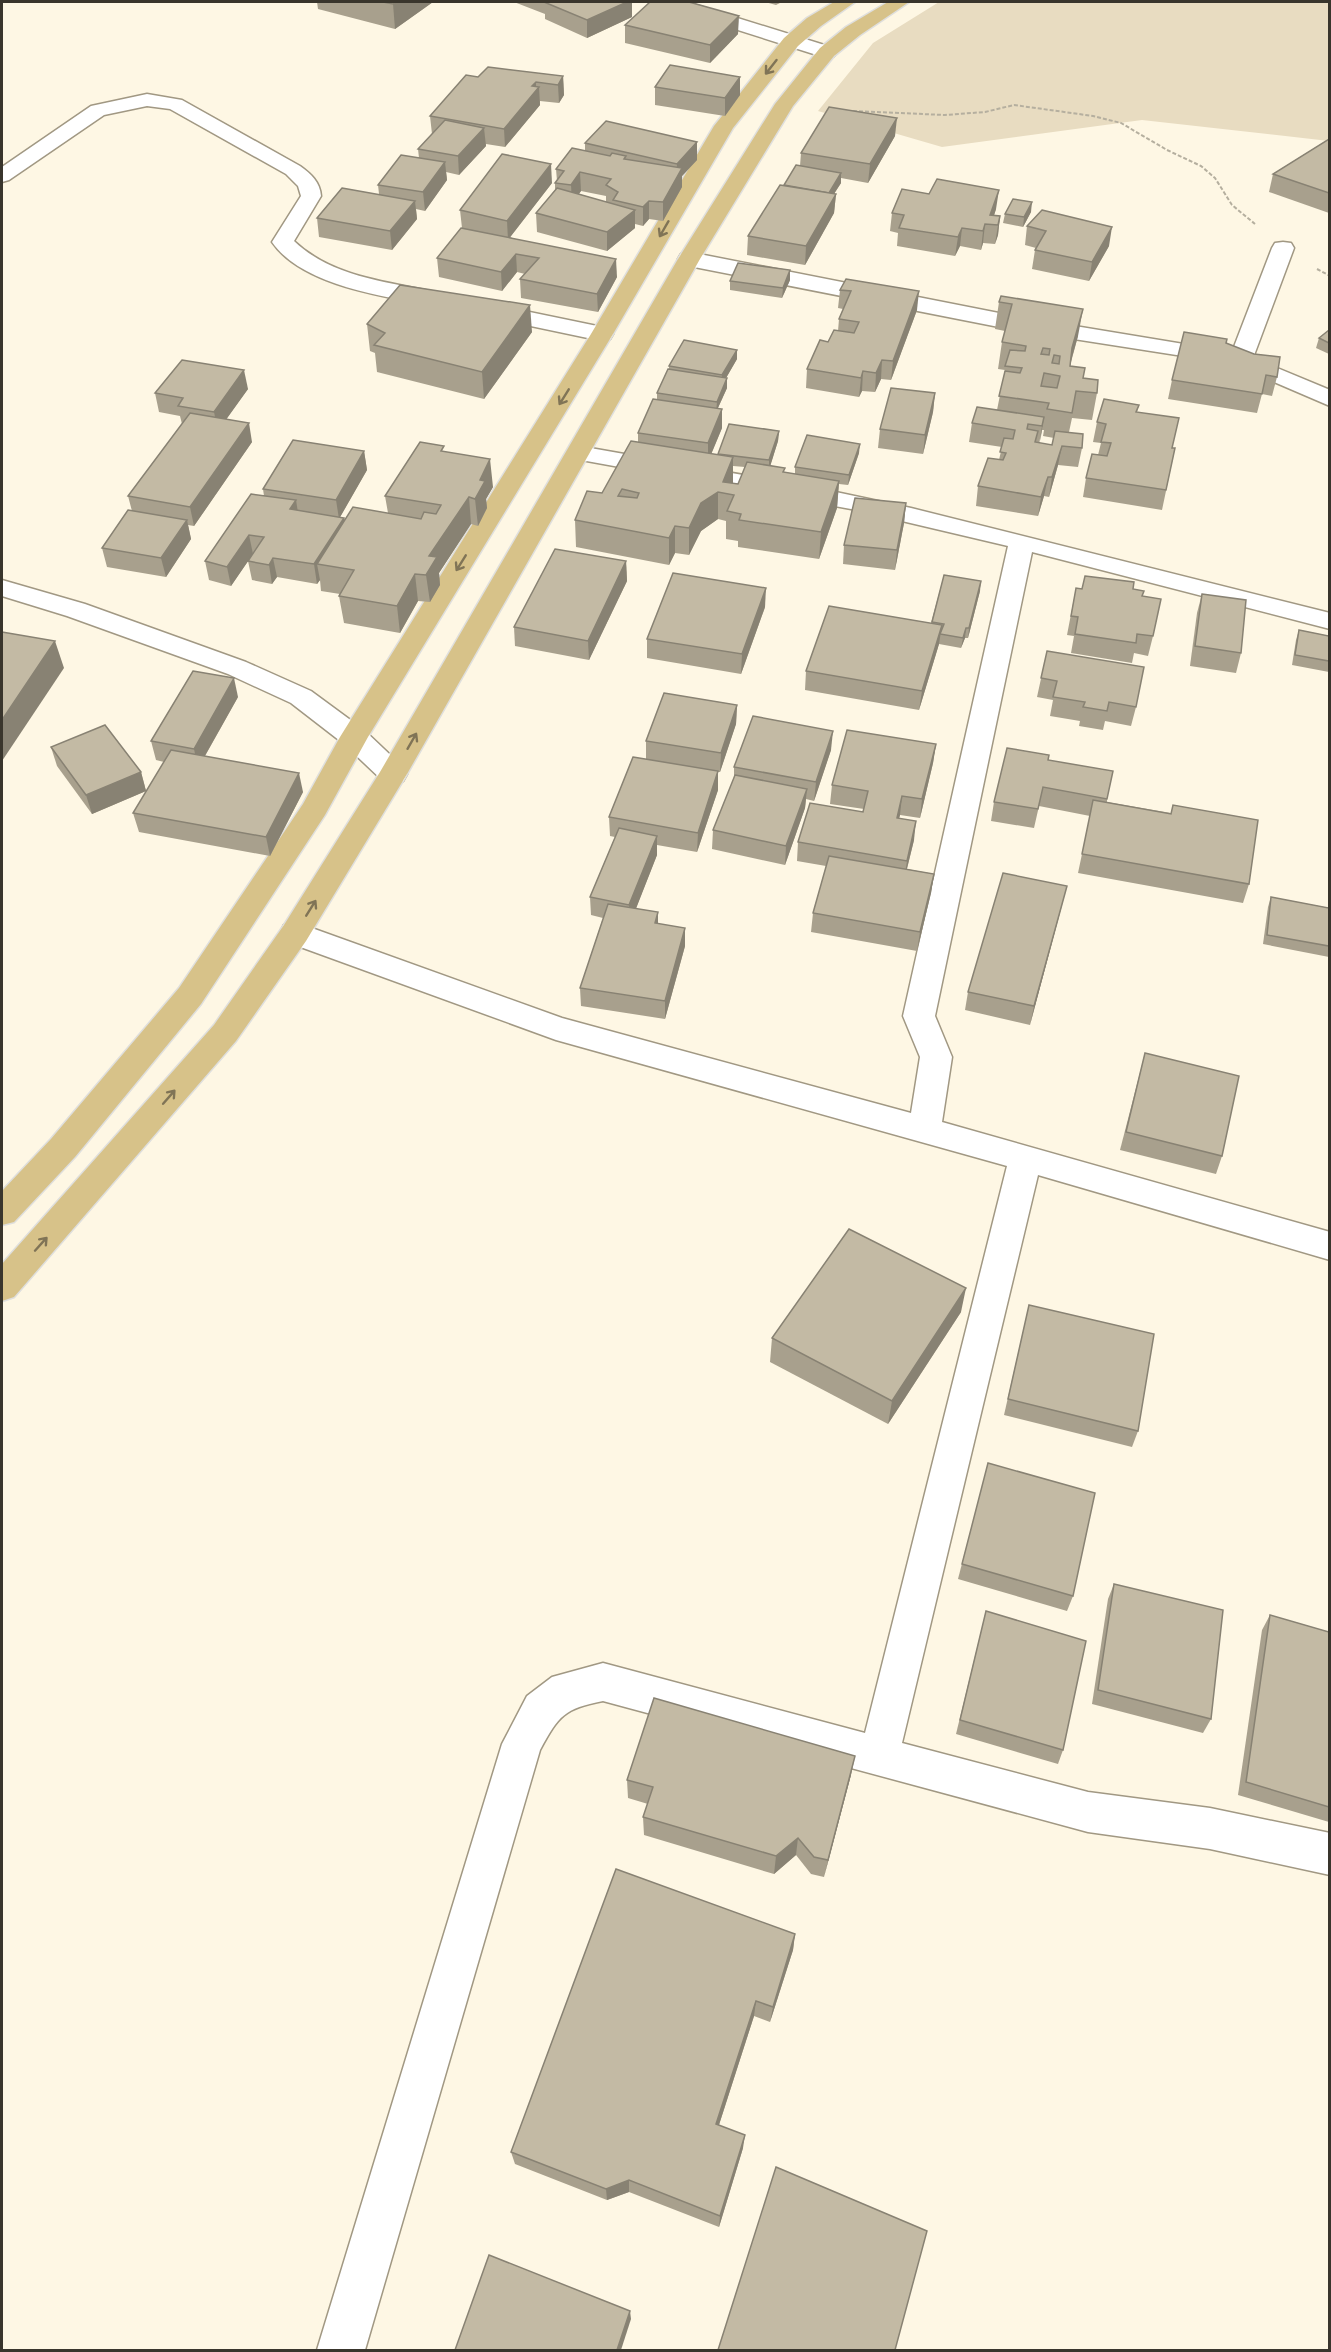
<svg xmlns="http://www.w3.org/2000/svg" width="1331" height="2352" font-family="'IBM Plex Sans',sans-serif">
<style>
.green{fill:#e8dcc1}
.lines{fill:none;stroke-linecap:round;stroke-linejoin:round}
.minor-casing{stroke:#a19883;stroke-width:3}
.primary-casing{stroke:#dfdfdd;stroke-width:3}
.path{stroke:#b5af9f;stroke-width:2;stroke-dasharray:4 2;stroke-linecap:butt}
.minor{fill:#fff;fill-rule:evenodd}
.primary{fill:#d7c289;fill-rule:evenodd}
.wall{fill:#a8a08d;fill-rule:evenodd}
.shaded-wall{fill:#888273}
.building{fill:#c3baa4;stroke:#888273;stroke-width:1.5;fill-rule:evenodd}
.oneway{stroke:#807456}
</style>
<rect width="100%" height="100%" fill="#fef7e4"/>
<polygon class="green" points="939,2 1329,2 1329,141 1142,120 942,147 818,111 873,43"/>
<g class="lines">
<defs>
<g id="minor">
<polygon points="660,2 686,2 834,48 837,52 834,56 820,56 662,6"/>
<path d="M 147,94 L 182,100 L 300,166 C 311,174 320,182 321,196 L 294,241 C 335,280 395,282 447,295 L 450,300 L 447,305 L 439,307 C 389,297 303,287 272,242 L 301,196 L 298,186 L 286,174 L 170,109 L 147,106 L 104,115 L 9,180 L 2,182 L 2,167 L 91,106 Z"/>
<polygon points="1283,242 1291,243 1294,248 1253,358 1330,390 1330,406 1253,373 1215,361 1009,329 689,266 681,264 678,259 681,254 689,252 1009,315 1232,352 1272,248 1275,243"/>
<polygon points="486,303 602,327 610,329 613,334 610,339 602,341 478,315 475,310 478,305"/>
<path d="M 579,446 L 817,488 L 911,508 L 1330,613 L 1330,629 L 1032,552 L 935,1016 L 952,1057 L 942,1122 L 1330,1232 L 1330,1260 L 1038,1175 L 902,1743 L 1088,1792 L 1210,1808 L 1330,1833 L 1330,1875 L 1210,1849 L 1088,1832 L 603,1701 C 564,1709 559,1715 540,1750 L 365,2350 L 317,2350 L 502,1744 L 527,1696 L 552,1677 L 603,1663 L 865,1733 L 1007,1166 L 556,1040 L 284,941 L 280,933 L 284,925 L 295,922 L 562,1018 L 911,1113 L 920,1057 L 903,1016 L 1008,546 L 851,509 L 570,458 L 567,453 L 570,448 Z"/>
<polygon points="2,580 85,604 246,662 311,691 364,730 403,767 407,774 403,781 393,784 383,781 344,744 291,703 228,674 67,616 2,596"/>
</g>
<g id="primary">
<polygon points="834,2 855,2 821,26 798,46 733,128 613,334 368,737 325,815 201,1004 75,1157 14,1222 2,1225 2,1191 51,1139 179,988 303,804 340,737 591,334 714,126 784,38 807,18"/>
<polygon points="888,2 909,2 860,35 834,56 793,106 700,259 407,774 306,941 236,1041 14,1297 2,1301 2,1264 214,1025 284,925 380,772 678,259 775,104 820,48 846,27"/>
</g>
</defs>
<use href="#minor" class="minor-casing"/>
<use href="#primary" class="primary-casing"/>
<g class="path">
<polyline points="853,111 945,115 985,112 1014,105 1093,116 1121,123 1167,150 1201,166 1215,178 1232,205 1255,224"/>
<polyline points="1317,269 1330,276"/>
</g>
<use href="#minor" class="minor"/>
<use href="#primary" class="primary"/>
</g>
<g class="wall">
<polygon points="317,2 433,2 395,29 318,9"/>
<polygon points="514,2 632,2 632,17 587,38 545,19 545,14"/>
<polygon points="765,2 782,2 776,5"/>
<polygon points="625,25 738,34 710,63 625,43"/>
<polygon points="563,76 564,95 559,103 540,101 540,105 505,147 486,144 486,146 459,175 446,172 447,180 425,211 416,209 417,219 392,250 319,237 317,218 379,194 378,185 419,158 418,149 432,134 430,116 478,77"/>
<polygon points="740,77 740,95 725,116 655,105 655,87"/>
<polygon points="895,136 868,183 841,178 841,183 834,194 836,194 834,213 805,265 747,255 748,236 784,185 800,166 801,153"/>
<polygon points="1329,139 1329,213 1269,192 1273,174"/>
<path d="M 585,143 L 697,160 L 682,176 L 682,187 L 663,221 L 649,219 L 643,226 L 635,224 L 635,228 L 607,251 L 537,232 L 536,213 L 555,190 L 555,183 L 557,181 L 556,169 L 585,151 ZM 581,191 L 606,196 L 606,202 L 579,194 Z"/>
<polygon points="552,183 510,237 617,277 598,312 521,298 520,279 525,274 517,272 502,291 439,277 437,258 462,228 460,210"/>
<polygon points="996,209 994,215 1000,216 998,235 995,244 983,243 981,250 960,246 955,256 897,246 898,233 890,231 892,213"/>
<polygon points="1031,212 1023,227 1003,223 1005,214"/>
<polygon points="1027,226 1109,246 1089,281 1032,269 1035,250 1036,248 1025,245"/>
<polygon points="846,279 917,310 891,380 881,379 875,392 862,391 859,397 806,388 807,369 828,342 838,331 839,319 843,309 838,308 840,290"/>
<polygon points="790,280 782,298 730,290 730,281"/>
<path d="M 1001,296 L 1078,336 L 1070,366 L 1097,393 L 1092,420 L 1072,418 L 1069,432 L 1082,448 L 1078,467 L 1058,465 L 1049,497 L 1044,496 L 1038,516 L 976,506 L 978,486 L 999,460 L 1002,447 L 969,442 L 972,423 L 997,410 L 1005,370 L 998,369 L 1002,342 L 1005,331 L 995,329 L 999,302 ZM 1042,430 L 1044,430 L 1043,436 L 1054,438 L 1052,445 L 1039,443 Z"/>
<polygon points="367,324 532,332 484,399 377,372 375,353 370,351"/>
<polygon points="1329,330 1329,354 1316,348 1319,338"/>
<polygon points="1226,343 1277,377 1272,396 1262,394 1257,413 1168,399 1172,380"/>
<path d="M 737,350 L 737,359 L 726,378 L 727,378 L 727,388 L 718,408 L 722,409 L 722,428 L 711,454 L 718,455 L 729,424 L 779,431 L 778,441 L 770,466 L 785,472 L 795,474 L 795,467 L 859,453 L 848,485 L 839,484 L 837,508 L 819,559 L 738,547 L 738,541 L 726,539 L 726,521 L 718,519 L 701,531 L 689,555 L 675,553 L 669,565 L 576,547 L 575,520 L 602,493 L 638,442 L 638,433 L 657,400 L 657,393 L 669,369 L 669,366 ZM 733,466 L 745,467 L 738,484 L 733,483 Z"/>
<polygon points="248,389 226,419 252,442 194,526 188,525 191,539 166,577 107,567 102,548 132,511 128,496 182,424 180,416 159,412 155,393"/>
<polygon points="935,393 933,412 923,454 878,448 880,429"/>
<polygon points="1139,405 1137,412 1172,448 1175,448 1162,510 1083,497 1086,478 1098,455 1101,443 1093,442 1097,422"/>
<polygon points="364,451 367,470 340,517 344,518 345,520 388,513 385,496 444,452 493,487 486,499 487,508 478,526 471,524 439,573 440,585 430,602 418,601 400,633 344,623 339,596 340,594 321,591 320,580 317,584 277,577 272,584 252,580 248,561 231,586 209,580 205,561 264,496 263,489"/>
<polygon points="906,503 904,523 895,570 843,564 844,545"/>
<polygon points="626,561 627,581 589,660 515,646 514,627"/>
<polygon points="944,575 980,591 968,638 965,638 961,648 939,644 941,634 939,644 919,710 805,690 806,671 931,623"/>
<polygon points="1076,588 1142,596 1153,636 1148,656 1134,653 1132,663 1071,653 1074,636 1067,635"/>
<polygon points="1202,594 1241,653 1236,673 1190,666 1197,613"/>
<polygon points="765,607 741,674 647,658 647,639"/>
<polygon points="1299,630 1329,636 1329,672 1292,665 1296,640"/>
<polygon points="1047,651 1136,707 1131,726 1105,721 1103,730 1079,726 1080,721 1050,716 1053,700 1037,697"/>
<polygon points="238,697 205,756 303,792 270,856 139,832 133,813 164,762 156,760 151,741"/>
<polygon points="737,705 736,724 720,772 718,772 718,790 697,852 657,845 657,855 636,908 658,924 685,946 665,1019 581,1006 580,988 603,918 591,915 590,897 615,837 610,836 609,817 646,759 646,741"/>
<polygon points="936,744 933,763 920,818 900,815 899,818 914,840 907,869 934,874 931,893 917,951 811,932 813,913 826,866 797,861 798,842 863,812 864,809 830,804 832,785"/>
<polygon points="51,747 141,772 146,791 92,814 57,766"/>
<polygon points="831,750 814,801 806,799 805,808 785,865 712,849 713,830 734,779 734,767"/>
<polygon points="1048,760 1107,799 1107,802 1171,813 1173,805 1249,884 1243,903 1078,873 1090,816 1039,806 1034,828 991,821 994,802"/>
<polygon points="1271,897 1329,908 1329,957 1263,944 1268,907"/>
<polygon points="1062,905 1030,1025 965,1010 968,992"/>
<polygon points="1145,1053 1222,1156 1216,1174 1120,1150"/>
<polygon points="1029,1305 1138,1431 1132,1447 1004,1415"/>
<polygon points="961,1312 888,1424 770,1362 772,1338"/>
<polygon points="988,1463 1073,1596 1067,1611 958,1579"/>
<polygon points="1114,1584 1211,1719 1203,1733 1092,1704 1108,1599"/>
<polygon points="986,1611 1063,1750 1058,1764 956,1734"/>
<polygon points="1270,1615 1329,1632 1329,1822 1238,1795 1262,1630"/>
<polygon points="851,1775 824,1877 811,1874 796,1855 774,1874 644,1835 643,1817 648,1804 628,1798 627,1780"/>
<polygon points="795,1934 793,1950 770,2022 754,2016 719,2125 743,2148 719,2227 629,2192 607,2200 515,2164 511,2152"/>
</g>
<g class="shaded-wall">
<polygon points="396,2 433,2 395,29 393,4"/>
<polygon points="627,2 632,2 632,17 587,38 587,20"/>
<polygon points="739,16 738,34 710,63 710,45"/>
<polygon points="563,76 564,95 559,103 558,85"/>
<polygon points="740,77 740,95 725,116 725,98"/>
<polygon points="536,82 536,90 539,87 540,105 505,147 504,129 532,86"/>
<polygon points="897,118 895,136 868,183 870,164"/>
<polygon points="484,128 486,146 459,175 458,156"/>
<polygon points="697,142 697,160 682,176 682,187 663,221 663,202 676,178 677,164"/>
<polygon points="445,162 447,180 425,211 423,192"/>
<polygon points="551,164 552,183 508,240 507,221"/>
<polygon points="580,172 581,191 572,203 571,185"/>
<polygon points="841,173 841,183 826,206 827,197"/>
<polygon points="999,190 996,209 991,225 990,215"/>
<polygon points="836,194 834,213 805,265 806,246"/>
<polygon points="415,201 417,219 392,250 390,231"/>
<polygon points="649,201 649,219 643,226 643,207"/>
<polygon points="1032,202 1031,212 1023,227 1024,217"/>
<polygon points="635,210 635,228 607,251 607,232"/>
<polygon points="1000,216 998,235 995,244 998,225"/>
<polygon points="985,224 983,243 981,250 983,231"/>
<polygon points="1112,227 1109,246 1089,281 1092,262"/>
<polygon points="962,228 960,246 955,256 958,237"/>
<polygon points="516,254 517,272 502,291 501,272"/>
<polygon points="616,259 617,277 598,312 597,294"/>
<polygon points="790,270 790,280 782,298 783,288"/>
<polygon points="919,291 917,310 891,380 893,361"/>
<polygon points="530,305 532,332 484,399 482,372"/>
<polygon points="1083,309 1078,336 1067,375 1072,348"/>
<polygon points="737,350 737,359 722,385 722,375"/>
<polygon points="882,360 881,379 875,392 876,373"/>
<polygon points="244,370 248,389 218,431 214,412"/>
<polygon points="863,371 862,391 859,397 861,378"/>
<polygon points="727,378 727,388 716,412 717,402"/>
<polygon points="935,393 933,412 923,454 925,435"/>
<polygon points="722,409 722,428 708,462 708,443"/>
<polygon points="1044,417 1041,436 1039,445 1042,426"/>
<polygon points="249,423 252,442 194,526 190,507"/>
<polygon points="779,431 778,441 769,470 769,460"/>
<polygon points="860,444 859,453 848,485 849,475"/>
<polygon points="1062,446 1058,465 1049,497 1052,477"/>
<polygon points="364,451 367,470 339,519 336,500"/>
<polygon points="733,457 733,484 723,482"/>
<polygon points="490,459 493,487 486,499 487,508 478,526 475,499 480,480"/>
<polygon points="1048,477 1044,496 1038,516 1041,497"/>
<polygon points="839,481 837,508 819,559 821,532"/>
<polygon points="718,492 718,519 701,531 689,555 689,528 701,503"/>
<polygon points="469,497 471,524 439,573 440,585 430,602 426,575 429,556"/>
<polygon points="296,500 299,519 290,509"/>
<polygon points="906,503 904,523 895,570 897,550"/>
<polygon points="344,518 347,537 317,564 320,580 317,584 314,564"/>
<polygon points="187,520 191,539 166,577 161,558"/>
<polygon points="675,526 675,553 669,565 669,538"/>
<polygon points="249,535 253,554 231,586 227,567"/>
<polygon points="273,558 277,577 272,584 269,565"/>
<polygon points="626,561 627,581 589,660 588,641"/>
<polygon points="415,574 418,601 400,633 397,606"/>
<polygon points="981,581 980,591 968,638 969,628"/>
<polygon points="766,588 765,607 741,674 742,654"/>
<polygon points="942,625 939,644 919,710 922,691"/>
<polygon points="966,628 965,638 961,648 963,638"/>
<polygon points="55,641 64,668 2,761 2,720"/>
<polygon points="234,678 238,697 198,768 194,749"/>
<polygon points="737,705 736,724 720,772 721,753"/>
<polygon points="833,731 831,750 814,801 816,782"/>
<polygon points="936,744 933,763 920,818 922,799"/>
<polygon points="718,771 718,790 697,852 698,833"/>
<polygon points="141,772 146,791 92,814 86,795"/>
<polygon points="299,773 303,792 270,856 266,837"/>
<polygon points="807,789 805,808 785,865 786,846"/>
<polygon points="902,796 900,815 894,837 897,818"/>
<polygon points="916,821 914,840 904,880 907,861"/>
<polygon points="657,836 657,855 630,924 629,905"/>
<polygon points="934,874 931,893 917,951 920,932"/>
<polygon points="1067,886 1062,905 1030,1025 1034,1006"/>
<polygon points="658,912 658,930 655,923"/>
<polygon points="685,928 685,946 665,1019 665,1001"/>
<polygon points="966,1288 961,1312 888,1424 892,1401"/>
<polygon points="855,1756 851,1775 824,1877 828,1860"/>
<polygon points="798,1838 796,1855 774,1874 776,1856"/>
<polygon points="795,1934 793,1950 770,2022 773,2007"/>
<polygon points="756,2001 754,2016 715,2137 716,2124"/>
<polygon points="745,2135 743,2148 719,2227 720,2216"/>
<polygon points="629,2180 629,2192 607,2200 606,2189"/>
<polygon points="630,2311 631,2319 621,2350 617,2350"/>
</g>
<g class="building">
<polygon points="383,2 396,2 393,4"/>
<polygon points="544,2 627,2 587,20"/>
<polygon points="650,2 689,2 739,16 710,45 625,25"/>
<polygon points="670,65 740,77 725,98 655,87"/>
<polygon points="488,67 563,76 558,85 536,82 532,86 539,87 504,129 430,116 466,75 478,77"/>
<polygon points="829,107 897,118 870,164 801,153"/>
<polygon points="445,120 484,128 458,156 418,149"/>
<polygon points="606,121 697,142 677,164 585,143"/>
<polygon points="1329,139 1329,193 1273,174"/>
<polygon points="572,148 610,156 612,153 626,156 624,159 682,168 663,202 649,201 643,207 613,200 618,192 606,185 611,179 580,172 571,185 555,183 564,171 556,169"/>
<polygon points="502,154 551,164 507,221 460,210"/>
<polygon points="401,155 445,162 423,192 378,185"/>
<polygon points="796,165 841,173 829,193 784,185"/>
<polygon points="937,179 999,190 990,215 1000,216 998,225 985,224 983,231 962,228 958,237 899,228 904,215 892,213 902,189 929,194"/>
<polygon points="780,185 836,194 806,246 748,236"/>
<polygon points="342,188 415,201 390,231 317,218"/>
<polygon points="557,188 635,210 607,232 536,213"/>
<polygon points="1013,199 1032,202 1024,217 1005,214"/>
<polygon points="1042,210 1112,227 1092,262 1035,250 1046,231 1027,226"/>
<polygon points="461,228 616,259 597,294 520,279 539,258 516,254 501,272 437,258"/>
<polygon points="738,263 790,270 783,288 730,281"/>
<polygon points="846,279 919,291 893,361 882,360 876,373 863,371 861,378 807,369 820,340 828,342 834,330 854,333 859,322 839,319 851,291 840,290"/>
<polygon points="400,285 530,305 482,372 374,345 385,333 367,324"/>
<path d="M 1001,296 L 1083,309 L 1072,348 L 1070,366 L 1085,368 L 1083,378 L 1098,380 L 1097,393 L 1076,391 L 1072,413 L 1047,409 L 1049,403 L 999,396 L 1005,371 L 1020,373 L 1022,368 L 1005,366 L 1010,350 L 1025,351 L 1026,346 L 1002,342 L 1012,304 L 999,302 ZM 1043,348 L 1050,349 L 1049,355 L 1041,354 ZM 1054,355 L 1060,356 L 1059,364 L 1052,363 ZM 1044,373 L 1060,376 L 1057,388 L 1041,386 Z"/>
<polygon points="1329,330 1329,343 1319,338"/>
<polygon points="1184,332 1227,339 1226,343 1254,354 1280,357 1277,377 1266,375 1262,394 1172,380"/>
<polygon points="684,340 737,350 722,375 669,366"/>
<polygon points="182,360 244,370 214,412 178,406 183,398 155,393"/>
<polygon points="668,369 727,378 717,402 657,393"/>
<polygon points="891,388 935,393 925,435 880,429"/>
<polygon points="653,399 722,409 708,443 638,433"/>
<polygon points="1104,399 1139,405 1136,412 1179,418 1172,448 1175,448 1166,490 1086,478 1092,454 1107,456 1111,443 1101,442 1106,424 1097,422"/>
<polygon points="977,407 1044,417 1042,426 1028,424 1027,429 1038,431 1035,442 1052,445 1055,431 1083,434 1082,448 1062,446 1052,477 1048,477 1041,497 978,486 988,458 1003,460 1006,453 1000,452 1004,438 1013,439 1015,430 972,423"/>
<polygon points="190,413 249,423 190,507 128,496"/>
<polygon points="729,424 779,431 769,460 718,454"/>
<polygon points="807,435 860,444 849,475 795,467"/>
<polygon points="293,440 364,451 336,500 263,489"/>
<path d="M 631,441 L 733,457 L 723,482 L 738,484 L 747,462 L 785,468 L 783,472 L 839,481 L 821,532 L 739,520 L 741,514 L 727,511 L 734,495 L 718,492 L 701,503 L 689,528 L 675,526 L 669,538 L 575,520 L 587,491 L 602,493 ZM 622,489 L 639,493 L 637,498 L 618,496 Z"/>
<polygon points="420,442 444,446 441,451 490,459 480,480 485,481 475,499 469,497 429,556 437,557 426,575 415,574 397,606 339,596 354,570 317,564 353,507 421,519 424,512 436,514 441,505 385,496"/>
<polygon points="251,494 296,500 290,509 344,518 314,564 273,558 269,565 248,561 264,537 249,535 227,567 205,561"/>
<polygon points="855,498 906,503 897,550 844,545"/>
<polygon points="128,510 187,520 161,558 102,548"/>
<polygon points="555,549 626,561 588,641 514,627"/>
<polygon points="673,573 766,588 742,654 647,639"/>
<polygon points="944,575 981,581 969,628 966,628 963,638 940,634 944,624 932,622"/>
<polygon points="1085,576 1134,582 1133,589 1144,591 1142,596 1161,599 1153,636 1137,634 1136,643 1075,634 1078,617 1071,616 1076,588 1082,589"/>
<polygon points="1202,594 1246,600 1241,653 1195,646"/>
<polygon points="829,606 942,625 922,691 806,671"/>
<polygon points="1299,630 1329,636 1329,661 1295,655"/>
<polygon points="2,632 55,641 2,720"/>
<polygon points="1047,651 1144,667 1136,707 1109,702 1107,711 1083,707 1085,702 1053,697 1057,681 1041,678"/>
<polygon points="193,671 234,678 194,749 151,741"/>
<polygon points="664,693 737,705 721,753 646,741"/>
<polygon points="753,716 833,731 816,782 734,767"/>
<polygon points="105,725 141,772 86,795 51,747"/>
<polygon points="847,730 936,744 922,799 902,796 897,818 916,821 907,861 798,842 810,803 863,812 868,791 832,785"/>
<polygon points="1007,748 1049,755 1048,760 1113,771 1107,799 1043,787 1038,809 994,802"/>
<polygon points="171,750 299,773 266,837 133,813"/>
<polygon points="633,757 718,771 698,833 609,817"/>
<polygon points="735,775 807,789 786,846 713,830"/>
<polygon points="1093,800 1171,814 1173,805 1258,820 1249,884 1082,854"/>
<polygon points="619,828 657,836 629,905 590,897"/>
<polygon points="829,856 934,874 920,932 813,913"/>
<polygon points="1003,873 1067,886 1034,1006 968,992"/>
<polygon points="1271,897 1329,908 1329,946 1267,935"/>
<polygon points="608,904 658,912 655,923 685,928 665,1001 580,988"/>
<polygon points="1145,1053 1239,1076 1222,1156 1126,1132"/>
<polygon points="849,1229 966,1288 892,1401 772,1338"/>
<polygon points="1029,1305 1154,1334 1138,1431 1008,1399"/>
<polygon points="988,1463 1095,1493 1073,1596 962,1564"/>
<polygon points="1114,1584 1223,1610 1211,1719 1098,1690"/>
<polygon points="986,1611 1086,1641 1063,1750 960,1720"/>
<polygon points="1270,1615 1329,1632 1329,1807 1246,1782"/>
<polygon points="654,1698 855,1756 828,1860 814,1857 798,1838 776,1856 643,1817 653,1787 627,1780"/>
<polygon points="616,1869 795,1934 773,2007 756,2001 716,2124 745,2135 720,2216 629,2180 606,2189 511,2152"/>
<polygon points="776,2167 927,2231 895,2350 718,2350"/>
<polygon points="489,2255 630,2311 617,2350 455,2350"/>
</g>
<defs><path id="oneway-shaft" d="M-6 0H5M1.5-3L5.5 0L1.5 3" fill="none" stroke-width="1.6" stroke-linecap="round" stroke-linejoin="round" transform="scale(1.5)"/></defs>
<g class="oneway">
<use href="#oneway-shaft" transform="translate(771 67) rotate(128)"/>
<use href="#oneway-shaft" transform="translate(664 229) rotate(120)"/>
<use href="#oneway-shaft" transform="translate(564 397) rotate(122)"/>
<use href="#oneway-shaft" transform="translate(461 563) rotate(122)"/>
<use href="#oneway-shaft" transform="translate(412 741) rotate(-60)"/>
<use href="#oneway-shaft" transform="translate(311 908) rotate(-58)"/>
<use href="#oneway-shaft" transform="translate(169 1097) rotate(-49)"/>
<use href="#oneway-shaft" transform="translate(41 1244) rotate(-48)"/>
</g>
<rect width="1331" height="2352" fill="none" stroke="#39352c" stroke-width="6"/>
</svg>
